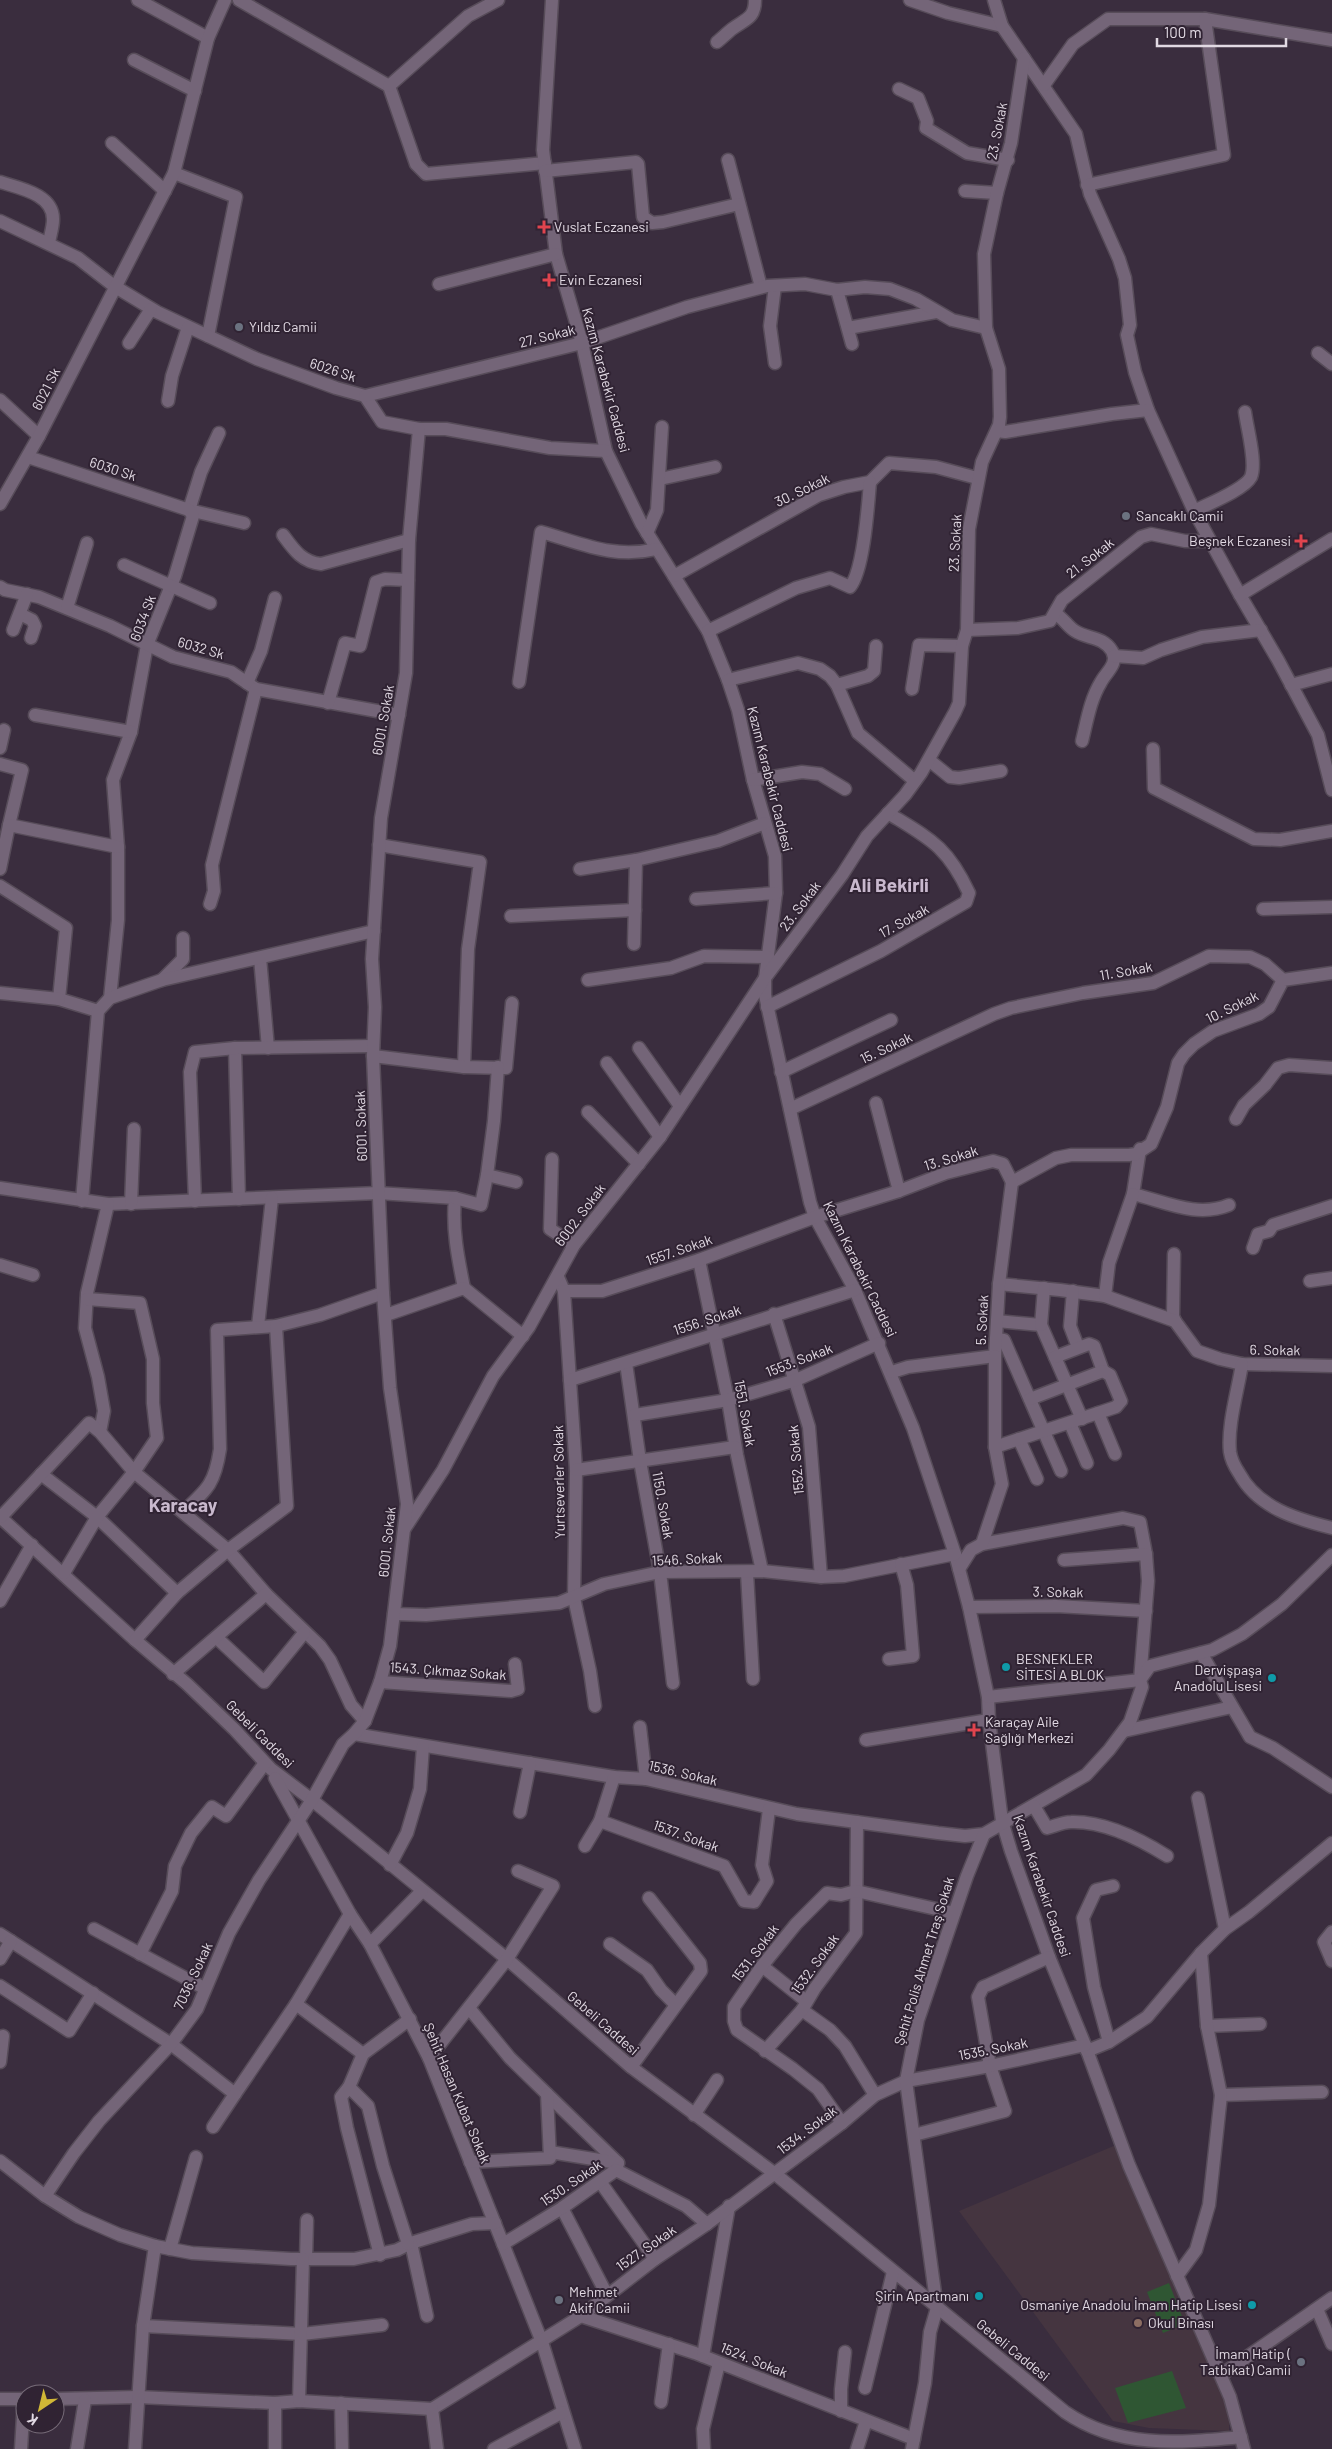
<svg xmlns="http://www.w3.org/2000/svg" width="1332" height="2449" font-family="Barlow,sans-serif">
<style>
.education{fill:#453540}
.green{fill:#2f5633}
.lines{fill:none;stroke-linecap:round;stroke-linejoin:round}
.minor-casing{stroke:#574c59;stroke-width:15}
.minor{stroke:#746578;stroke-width:12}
.health-dot{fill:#e0444e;stroke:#302333;stroke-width:2}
.worship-dot{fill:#6b7280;stroke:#302333;stroke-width:2}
.culture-dot{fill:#0f9aa8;stroke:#302333;stroke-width:2}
.education-dot{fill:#8d6e63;stroke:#302333;stroke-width:2}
.labels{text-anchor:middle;stroke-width:4;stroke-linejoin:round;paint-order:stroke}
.street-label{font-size:14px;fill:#e1d9e3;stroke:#302333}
.poi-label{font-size:14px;fill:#e1d9e3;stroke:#302333;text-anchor:start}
.district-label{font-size:19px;font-weight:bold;fill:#c9b9ce;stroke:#302333}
</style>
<rect width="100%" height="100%" fill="#3a2d3e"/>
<polygon class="education" points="1116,2145 1230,2407 1229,2431 1149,2428 1113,2421 959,2211"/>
<g class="green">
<polygon points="1169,2283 1185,2324 1163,2333 1147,2292"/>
<polygon points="1172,2371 1186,2408 1128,2423 1115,2388"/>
</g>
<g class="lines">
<defs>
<g id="minor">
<polyline points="138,0 208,38"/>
<polyline points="239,0 389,86 416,164 426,174 545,163"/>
<polyline points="552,0 543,150 556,254 582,343 606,451 641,523 708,631 728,680 738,710 753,780 775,856 776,893 765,978 765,995 810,1202 815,1217 855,1290 913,1428 955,1554 969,1607 988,1697 989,1720 1002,1821 1011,1851 1049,1957 1085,2045 1129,2165 1230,2397 1244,2449"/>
<polyline points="910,0 948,13 1002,26"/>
<polyline points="994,0 1002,26 1076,134 1090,194 1119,259 1125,278 1130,325 1127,335 1135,372 1148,410 1194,511 1240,595 1278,660 1318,735 1332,790"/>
<path d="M 717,42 C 722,38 727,33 732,29 C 745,19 755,19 755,0"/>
<polyline points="134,60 195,91"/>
<polyline points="1044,85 1073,44 1108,19 1205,19 1332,40"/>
<polyline points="389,86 468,16 498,0"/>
<polyline points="899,89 918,98 927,121 926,128 967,153 1008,160"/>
<polyline points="112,143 165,191"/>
<polyline points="728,160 761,287"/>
<polyline points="545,171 636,162 638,164 643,217 652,223 663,222 739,204"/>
<polyline points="174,173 236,197 208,336"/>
<path d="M 0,182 C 19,188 54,194 53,220 C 53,227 50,236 49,243"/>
<polyline points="1087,185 1224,155 1205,19"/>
<polyline points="965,191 997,193"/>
<polyline points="0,221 78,258 114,286 157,312 257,359 336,388 365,396 382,422 419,429 446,429 550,448 606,451"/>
<polyline points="439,284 556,254"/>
<polyline points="775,286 770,326 775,363"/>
<polyline points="837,290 852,344"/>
<polyline points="848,328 936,312"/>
<polyline points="129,343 151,309"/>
<polyline points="1318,353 1332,364"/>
<polyline points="365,396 582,343 687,307 767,286 805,284 837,290 865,287 890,289 916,299 952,320 986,328"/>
<polyline points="0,400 39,436"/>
<polyline points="168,401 172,376 188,327"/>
<polyline points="997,431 1005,432 1112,414 1148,410"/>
<polyline points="219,433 201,472 189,510 244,523"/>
<polyline points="28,457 189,510 193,516 175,576 147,645 131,732 113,780 118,847 118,920 110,998"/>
<polyline points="660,479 715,467"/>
<polyline points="0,504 39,436 174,173 208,38 225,0"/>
<path d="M 1194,511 C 1208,504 1244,490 1251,477 C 1257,463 1247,428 1245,412"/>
<polyline points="647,533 657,510 662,427"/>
<path d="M 283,535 C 294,550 302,562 321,564 L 409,540"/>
<polyline points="124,565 210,603"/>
<polyline points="674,576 819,495 844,487 870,482 889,463 936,467 977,478"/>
<polyline points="0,587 5,590 39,597 110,626 173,657 231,672 256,689 399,715"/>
<polyline points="1240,595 1332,539"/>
<polyline points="67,608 87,543"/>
<path d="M 1055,613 C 1063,618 1068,627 1075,631 C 1087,639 1103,636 1112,651 C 1119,664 1106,672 1101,682 C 1090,700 1087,721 1082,741"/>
<polyline points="20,614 32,620 35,626 31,638"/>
<polyline points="13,630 27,594"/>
<polyline points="967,630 1018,628 1050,621 1062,600 1141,537 1151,534 1185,541 1210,541"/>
<path d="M 708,631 L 796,588 L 830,578 L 850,587 C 864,570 868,505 870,482"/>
<polyline points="1114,656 1143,658 1161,650 1202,637 1261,630"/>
<polyline points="728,680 798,663 820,669 830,676 837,685 858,733 915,781"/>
<path d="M 519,682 L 541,532 C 584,544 613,559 657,549"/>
<polyline points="247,683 261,651 275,598"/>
<polyline points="837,685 868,676 874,671 876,646"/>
<polyline points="1291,685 1332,674"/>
<polyline points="912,689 919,645 962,646"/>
<polyline points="328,703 345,643 360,646 376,582 385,579 408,580"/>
<polyline points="35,715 131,732"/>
<polyline points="0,748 4,730"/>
<polyline points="1153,749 1154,788 1254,839 1280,840 1332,831"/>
<polyline points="929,760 950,777 959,778 1001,771"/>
<polyline points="0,764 22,770 9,825"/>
<polyline points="753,780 802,772 820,774 845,789"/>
<polyline points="379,845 480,862 468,949 464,1067"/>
<polyline points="0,869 9,825 118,847"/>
<polyline points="580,869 636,860 718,841 765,823"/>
<polyline points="0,886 66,928 59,999 98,1011"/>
<polyline points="696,899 776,893"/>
<polyline points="210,904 214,891 212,865 256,689"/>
<polyline points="1263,909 1332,907"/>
<polyline points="511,916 635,910"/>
<polyline points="634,944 636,860"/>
<polyline points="260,958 268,1048"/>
<polyline points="162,980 183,959 183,938"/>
<polyline points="588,980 671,968 704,956 768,957"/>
<polyline points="0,993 59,999"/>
<path d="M 767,1007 L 881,951 L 966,902 L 969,893 C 947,846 930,839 888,813"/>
<polyline points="235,1048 239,1199"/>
<polyline points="639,1048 680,1106"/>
<polyline points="373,1056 464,1067 506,1068 512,1003"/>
<polyline points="607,1063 660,1137"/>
<polyline points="498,1067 494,1121 487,1175 516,1182"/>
<polyline points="781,1072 891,1020"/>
<polyline points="876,1103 899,1191"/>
<polyline points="790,1109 994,1014 1011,1008 1083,993 1153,983 1209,956 1250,957 1265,964 1283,980"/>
<polyline points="588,1112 639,1164"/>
<polyline points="1236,1119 1244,1105 1265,1085 1278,1068 1289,1065 1332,1068"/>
<path d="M 1140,1149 L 1133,1194 C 1166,1202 1197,1218 1229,1205"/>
<polyline points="552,1159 550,1229 574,1245"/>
<path d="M 0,1188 L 108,1204 L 378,1193 L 455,1198 C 452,1229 458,1258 464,1288"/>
<polyline points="455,1198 481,1205 487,1175"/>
<polyline points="82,1201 98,1011 110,998 162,980 374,931"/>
<polyline points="195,1201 190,1072 195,1052 235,1048 373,1046"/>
<polyline points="131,1204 134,1129"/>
<polyline points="1253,1248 1258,1234 1269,1231 1273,1225 1332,1206"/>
<polyline points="1174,1254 1173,1316 1175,1321"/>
<polyline points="699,1260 728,1400 737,1455 762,1571"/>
<polyline points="0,1265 33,1275"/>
<polyline points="558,1277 564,1291 602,1291 699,1260 815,1217 899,1191 946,1173 993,1161 1003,1164 1012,1182 1056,1158 1071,1155 1129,1155 1136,1154 1151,1144 1167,1107 1178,1063 1184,1054 1194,1044 1213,1031 1259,1014 1269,1007 1283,980 1332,973"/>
<polyline points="1310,1281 1332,1278"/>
<polyline points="999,1284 1060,1290 1105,1296 1175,1321 1197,1351 1220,1359 1242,1364 1332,1366"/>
<polyline points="564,1291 576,1470 574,1598 590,1671 595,1706"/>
<polyline points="1073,1291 1070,1326 1078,1347"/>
<polyline points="1105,1296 1109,1263 1133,1194"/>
<polyline points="774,1314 809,1427 821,1577"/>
<polyline points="386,1315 464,1288 523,1336"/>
<polyline points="997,1321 1041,1325 1082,1419"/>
<polyline points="1041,1325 1044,1288"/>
<polyline points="258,1326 272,1198"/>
<polyline points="996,1339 1004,1340 1061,1471"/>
<polyline points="1055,1357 1089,1344 1094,1346 1103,1371"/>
<polyline points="626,1363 640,1461 660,1572 673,1683"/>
<path d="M 1242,1364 C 1238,1390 1227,1426 1230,1452 C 1231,1459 1235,1467 1239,1473 C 1258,1508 1296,1519 1332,1528"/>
<polyline points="892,1372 908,1367 995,1356 999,1284 1012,1182"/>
<polyline points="570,1380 855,1290"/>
<polyline points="1098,1413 1115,1454"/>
<polyline points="635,1415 728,1400 796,1380 879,1343"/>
<polyline points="1070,1423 1087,1463"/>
<polyline points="100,1432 104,1411 98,1377 85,1328 87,1293 108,1204"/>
<polyline points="1019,1439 1037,1479"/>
<polyline points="995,1447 1116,1407 1121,1401 1110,1375 1103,1371 1030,1399"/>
<polyline points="576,1470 735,1447"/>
<polyline points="41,1474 97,1517 177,1593"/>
<path d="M 183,1512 C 208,1489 215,1483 220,1449 L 217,1330 L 276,1326 L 320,1315 L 383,1293"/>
<path d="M 0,1517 L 135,1640 L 187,1684 L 234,1729 L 271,1769 L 312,1800 L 507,1959 L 631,2067 L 774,2173 L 1065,2412 C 1119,2449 1178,2443 1241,2437"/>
<polyline points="1,1517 89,1423 100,1432 134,1472 228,1550 266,1594 320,1646 330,1660 351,1705 365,1721"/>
<polyline points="405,1528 443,1470 493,1376 529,1327 574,1245 660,1137 765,978 842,875 867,836 905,795 921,773 955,712 959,703 962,646 967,630 969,529 982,462 999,425 1000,417 999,369 986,328 984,254 997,193 1011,143 1024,58"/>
<polyline points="982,1544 1123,1518 1140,1522 1146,1554"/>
<polyline points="959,1569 971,1550 982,1544 1002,1484 995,1447 995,1356"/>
<polyline points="64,1573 97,1517 134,1472 157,1438 153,1403 153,1359 140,1303 87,1299"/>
<polyline points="747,1573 753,1679"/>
<polyline points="0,1601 32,1545"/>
<polyline points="969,1607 1056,1606 1146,1611"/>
<polyline points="394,1614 426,1615 559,1603 604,1584 660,1572 762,1571 821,1577 844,1576 955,1554"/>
<polyline points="217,1638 264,1682 304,1633"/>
<polyline points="135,1640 177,1593 228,1550 287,1506 276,1326"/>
<polyline points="1201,1653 1250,1737 1273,1748 1332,1787"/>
<polyline points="889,1659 913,1656 907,1585 901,1564"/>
<polyline points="173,1674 266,1594"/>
<polyline points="380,1682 511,1691 518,1689 515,1664"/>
<polyline points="988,1697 1140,1680 1148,1581 1146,1554 1064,1560"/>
<polyline points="640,1727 646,1779"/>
<polyline points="1124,1731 1232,1707"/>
<polyline points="354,1734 614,1777 646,1779 797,1814 938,1833 965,1836 984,1834 1086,1775 1109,1750 1130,1722 1142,1687 1140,1680 1150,1666 1212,1650 1242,1634 1282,1604 1332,1555"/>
<polyline points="866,1740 989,1720"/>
<polyline points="614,1777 600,1821 724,1866 744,1901 754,1902 767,1881 762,1865 769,1809"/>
<polyline points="275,1778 350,1914 370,1944 429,2058 542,2342 575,2449"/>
<polyline points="1198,1798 1225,1929"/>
<path d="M 1034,1806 L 1047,1828 C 1055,1826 1063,1822 1071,1822 C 1103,1821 1140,1839 1167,1856"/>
<polyline points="520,1812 530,1763"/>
<polyline points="585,1846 600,1821"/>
<polyline points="390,1865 407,1833 420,1789 423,1746"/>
<polyline points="94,1929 204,1988"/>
<polyline points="1332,1932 1324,1942 1332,1961"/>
<polyline points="0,1934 171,2044 235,2094 296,2004 350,1914"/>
<polyline points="370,1944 422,1891"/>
<polyline points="610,1944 647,1970 661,1990 675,2004"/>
<polyline points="140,1954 172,1891 175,1866 191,1833 212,1807 226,1816 265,1763"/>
<polyline points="0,1959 11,1941"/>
<polyline points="762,1966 806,2001"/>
<polyline points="0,1986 69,2031 93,1993"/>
<polyline points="296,2004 363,2054"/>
<polyline points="469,2008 510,2058 618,2163 616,2170"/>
<polyline points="802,2010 830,2030 845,2046 875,2095"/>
<polyline points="1207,2026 1260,2024"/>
<polyline points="1109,2042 1094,1987 1083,1918 1096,1890 1113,1886"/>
<polyline points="765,2051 802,2010 815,1988 856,1933 857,1822"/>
<polyline points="1087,2051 1109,2042 1147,2017 1201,1953 1225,1929 1249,1912 1332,1843"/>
<polyline points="429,2058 507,1959 553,1886 518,1871"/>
<polyline points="0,2062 3,2036"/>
<polyline points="631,2067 701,1971 700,1963 649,1898"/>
<polyline points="349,2087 341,2097 347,2128 380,2255"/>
<polyline points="1221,2095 1322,2092"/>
<polyline points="694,2115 717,2080"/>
<polyline points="842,2123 818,2089 793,2069 737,2030 734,2021 734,2007 762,1966 796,1924 827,1893 841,1895 856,1891 954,1913"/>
<polyline points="213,2127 235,2094"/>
<polyline points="914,2135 1005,2111 990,2066 978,1997 983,1987 988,1985 1049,1957"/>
<polyline points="550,2152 618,2163"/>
<polyline points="0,2161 45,2196 79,2217 120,2235 155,2246 192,2253 291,2259 354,2259 397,2250 411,2243 472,2224 495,2223"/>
<polyline points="470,2162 550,2158 547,2094"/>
<polyline points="601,2183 655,2259"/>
<polyline points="45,2196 74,2153 99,2121 171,2044 197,2009 229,1933 259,1880 312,1800 343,1744 354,1734 365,1721 380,1682 390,1646 407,1504 390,1388 383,1293 373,1056 375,1007 372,959 381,818 406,673 409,540 419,429"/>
<polyline points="562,2208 607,2295"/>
<polyline points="411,2243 427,2316"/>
<polyline points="408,2244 383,2166 368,2106 349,2087 363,2054 410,2019"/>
<polyline points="503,2244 562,2208 616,2170 686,2206 707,2224"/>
<polyline points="170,2249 196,2157"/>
<polyline points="306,2259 307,2220"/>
<polyline points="1177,2276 1196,2250 1209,2205 1221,2095 1207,2026 1201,1953"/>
<polyline points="1317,2309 1332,2344"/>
<polyline points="581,2316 695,2353 914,2439"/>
<polyline points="143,2326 302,2334 382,2325"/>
<polyline points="703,2356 729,2206"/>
<polyline points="1221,2375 1332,2298"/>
<polyline points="865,2388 893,2272"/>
<polyline points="0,2399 25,2399"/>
<polyline points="55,2399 138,2397 275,2403 299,2401 432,2409 581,2316 655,2259 707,2224 842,2123 875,2095 906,2081 990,2066 1085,2045"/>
<polyline points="299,2401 303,2259"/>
<polyline points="661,2402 669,2344"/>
<polyline points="341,2403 342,2449"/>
<polyline points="432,2409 437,2449"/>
<polyline points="841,2411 841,2389 845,2352"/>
<polyline points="21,2449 24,2399"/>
<polyline points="77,2449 85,2400"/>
<polyline points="135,2449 143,2326 155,2246"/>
<polyline points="275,2449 275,2403"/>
<polyline points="494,2449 563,2412"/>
<polyline points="704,2449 703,2429 719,2363"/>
<polyline points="857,2449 866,2421"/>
<polyline points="912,2449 925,2383 930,2332 937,2308 906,2081 918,2020 967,1876 984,1834"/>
</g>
</defs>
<use href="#minor" class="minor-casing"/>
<use href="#minor" class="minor"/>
</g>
<g class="health-dot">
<path d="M541.5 219.5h5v5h5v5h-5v5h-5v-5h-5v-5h5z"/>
<path d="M546.5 272.5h5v5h5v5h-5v5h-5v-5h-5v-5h5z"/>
<path d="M1298.5 533.5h5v5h5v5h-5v5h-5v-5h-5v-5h5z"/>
<path d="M971.5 1722.5h5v5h5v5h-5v5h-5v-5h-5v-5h5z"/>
</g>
<g class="worship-dot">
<circle cx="239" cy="327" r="5"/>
<circle cx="1126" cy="516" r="5"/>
<circle cx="559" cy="2300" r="5"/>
<circle cx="1301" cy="2362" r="5"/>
</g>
<g class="culture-dot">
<circle cx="1006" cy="1667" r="5"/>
<circle cx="1272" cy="1678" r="5"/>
<circle cx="979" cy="2296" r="5"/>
<circle cx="1252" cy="2305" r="5"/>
</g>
<circle class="education-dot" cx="1138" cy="2323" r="5"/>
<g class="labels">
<g class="street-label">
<text transform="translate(997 131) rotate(-79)" y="5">23. Sokak</text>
<text transform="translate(547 336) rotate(-14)" y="5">27. Sokak</text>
<text transform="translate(333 370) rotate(18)" y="5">6026 Sk</text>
<text transform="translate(606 380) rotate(75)" y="5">Kazım Karabekir Caddesi</text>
<text transform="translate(46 389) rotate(-63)" y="5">6021 Sk</text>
<text transform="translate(113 469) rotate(18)" y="5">6030 Sk</text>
<text transform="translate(802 490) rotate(-26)" y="5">30. Sokak</text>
<text transform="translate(955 543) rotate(-87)" y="5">23. Sokak</text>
<text transform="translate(1090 558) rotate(-38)" y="5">21. Sokak</text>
<text transform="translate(143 618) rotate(-69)" y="5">6034 Sk</text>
<text transform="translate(201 648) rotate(16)" y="5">6032 Sk</text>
<text transform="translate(383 720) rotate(-80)" y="5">6001. Sokak</text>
<text transform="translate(770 779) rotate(76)" y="5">Kazım Karabekir Caddesi</text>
<text transform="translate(800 906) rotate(-53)" y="5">23. Sokak</text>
<text transform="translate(904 921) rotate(-29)" y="5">17. Sokak</text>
<text transform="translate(1126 971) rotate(-10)" y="5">11. Sokak</text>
<text transform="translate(1232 1007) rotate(-26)" y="5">10. Sokak</text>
<text transform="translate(886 1048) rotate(-25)" y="5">15. Sokak</text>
<text transform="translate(361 1126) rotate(-92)" y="5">6001. Sokak</text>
<text transform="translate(951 1158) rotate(-17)" y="5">13. Sokak</text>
<text transform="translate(580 1215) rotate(-53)" y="5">6002. Sokak</text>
<text transform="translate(679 1250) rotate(-19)" y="5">1557. Sokak</text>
<text transform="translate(860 1269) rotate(64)" y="5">Kazım Karabekir Caddesi</text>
<text transform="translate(707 1320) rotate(-18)" y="5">1556. Sokak</text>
<text transform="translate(982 1320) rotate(-87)" y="5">5. Sokak</text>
<text transform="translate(1275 1350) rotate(1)" y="5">6. Sokak</text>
<text transform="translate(799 1360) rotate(-21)" y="5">1553. Sokak</text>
<text transform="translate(745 1413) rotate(80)" y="5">1551. Sokak</text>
<text transform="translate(796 1460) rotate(-95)" y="5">1552. Sokak</text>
<text transform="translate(559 1482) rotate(-91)" y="5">Yurtseverler Sokak</text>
<text transform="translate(663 1505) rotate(80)" y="5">1150. Sokak</text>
<text transform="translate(387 1542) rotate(-84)" y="5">6001. Sokak</text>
<text transform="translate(687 1559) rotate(-3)" y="5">1546. Sokak</text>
<text transform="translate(1058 1592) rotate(1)" y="5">3. Sokak</text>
<text transform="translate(448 1671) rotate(4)" y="5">1543. Çıkmaz Sokak</text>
<text transform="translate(260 1734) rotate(45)" y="5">Gebeli Caddesi</text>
<text transform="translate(683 1773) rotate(13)" y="5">1536. Sokak</text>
<text transform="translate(686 1836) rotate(20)" y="5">1537. Sokak</text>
<text transform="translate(1042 1886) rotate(71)" y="5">Kazım Karabekir Caddesi</text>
<text transform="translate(755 1953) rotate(-53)" y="5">1531. Sokak</text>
<text transform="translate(924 1961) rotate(-73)" y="5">Şehit Polis Ahmet Traş Sokak</text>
<text transform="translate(815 1964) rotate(-54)" y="5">1532. Sokak</text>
<text transform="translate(193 1976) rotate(-65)" y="5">7036. Sokak</text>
<text transform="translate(603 2023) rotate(41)" y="5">Gebeli Caddesi</text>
<text transform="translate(993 2049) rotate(-11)" y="5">1535. Sokak</text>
<text transform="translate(457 2093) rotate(67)" y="5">Şehit Hasan Kubat Sokak</text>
<text transform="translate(807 2130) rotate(-37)" y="5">1534. Sokak</text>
<text transform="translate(571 2183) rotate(-34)" y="5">1530. Sokak</text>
<text transform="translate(646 2248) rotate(-35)" y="5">1527. Sokak</text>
<text transform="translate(1013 2350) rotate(39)" y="5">Gebeli Caddesi</text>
<text transform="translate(754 2360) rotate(22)" y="5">1524. Sokak</text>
</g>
<g class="poi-label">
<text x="554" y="232">Vuslat Eczanesi</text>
<text x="559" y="285">Evin Eczanesi</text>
<text x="249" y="332">Yıldız Camii</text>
<text x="1136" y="521">Sancaklı Camii</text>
<text x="1291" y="546" text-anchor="end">Beşnek Eczanesi</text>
<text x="1016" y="1664">BESNEKLER<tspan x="1016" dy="16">SİTESİ A BLOK</tspan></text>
<text x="1262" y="1675" text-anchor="end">Dervişpaşa<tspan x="1262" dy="16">Anadolu Lisesi</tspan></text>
<text x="985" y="1727">Karaçay Aile<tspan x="985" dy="16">Sağlığı Merkezi</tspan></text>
<text x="569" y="2297">Mehmet<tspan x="569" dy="16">Akif Camii</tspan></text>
<text x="969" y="2301" text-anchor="end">Şirin Apartmanı</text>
<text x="1242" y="2310" text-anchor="end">Osmaniye Anadolu İmam Hatip Lisesi</text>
<text x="1148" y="2328">Okul Binası</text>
<text x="1291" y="2359" text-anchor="end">İmam Hatip (<tspan x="1291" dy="16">Tatbikat) Camii</tspan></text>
</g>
<g class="district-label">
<text x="889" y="892">Ali Bekirli</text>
<text x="183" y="1512">Karacay</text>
</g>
</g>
<g transform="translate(40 2409) rotate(215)"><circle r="24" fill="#302333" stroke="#776c79"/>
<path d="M0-4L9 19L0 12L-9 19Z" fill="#d1b736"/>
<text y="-8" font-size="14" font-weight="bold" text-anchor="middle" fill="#e1d9e3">K</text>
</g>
<path d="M1157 38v8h129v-8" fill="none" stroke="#e1d9e3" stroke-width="2.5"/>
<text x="1164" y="38" font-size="15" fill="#e1d9e3" stroke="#302333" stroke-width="4" paint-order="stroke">100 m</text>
</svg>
